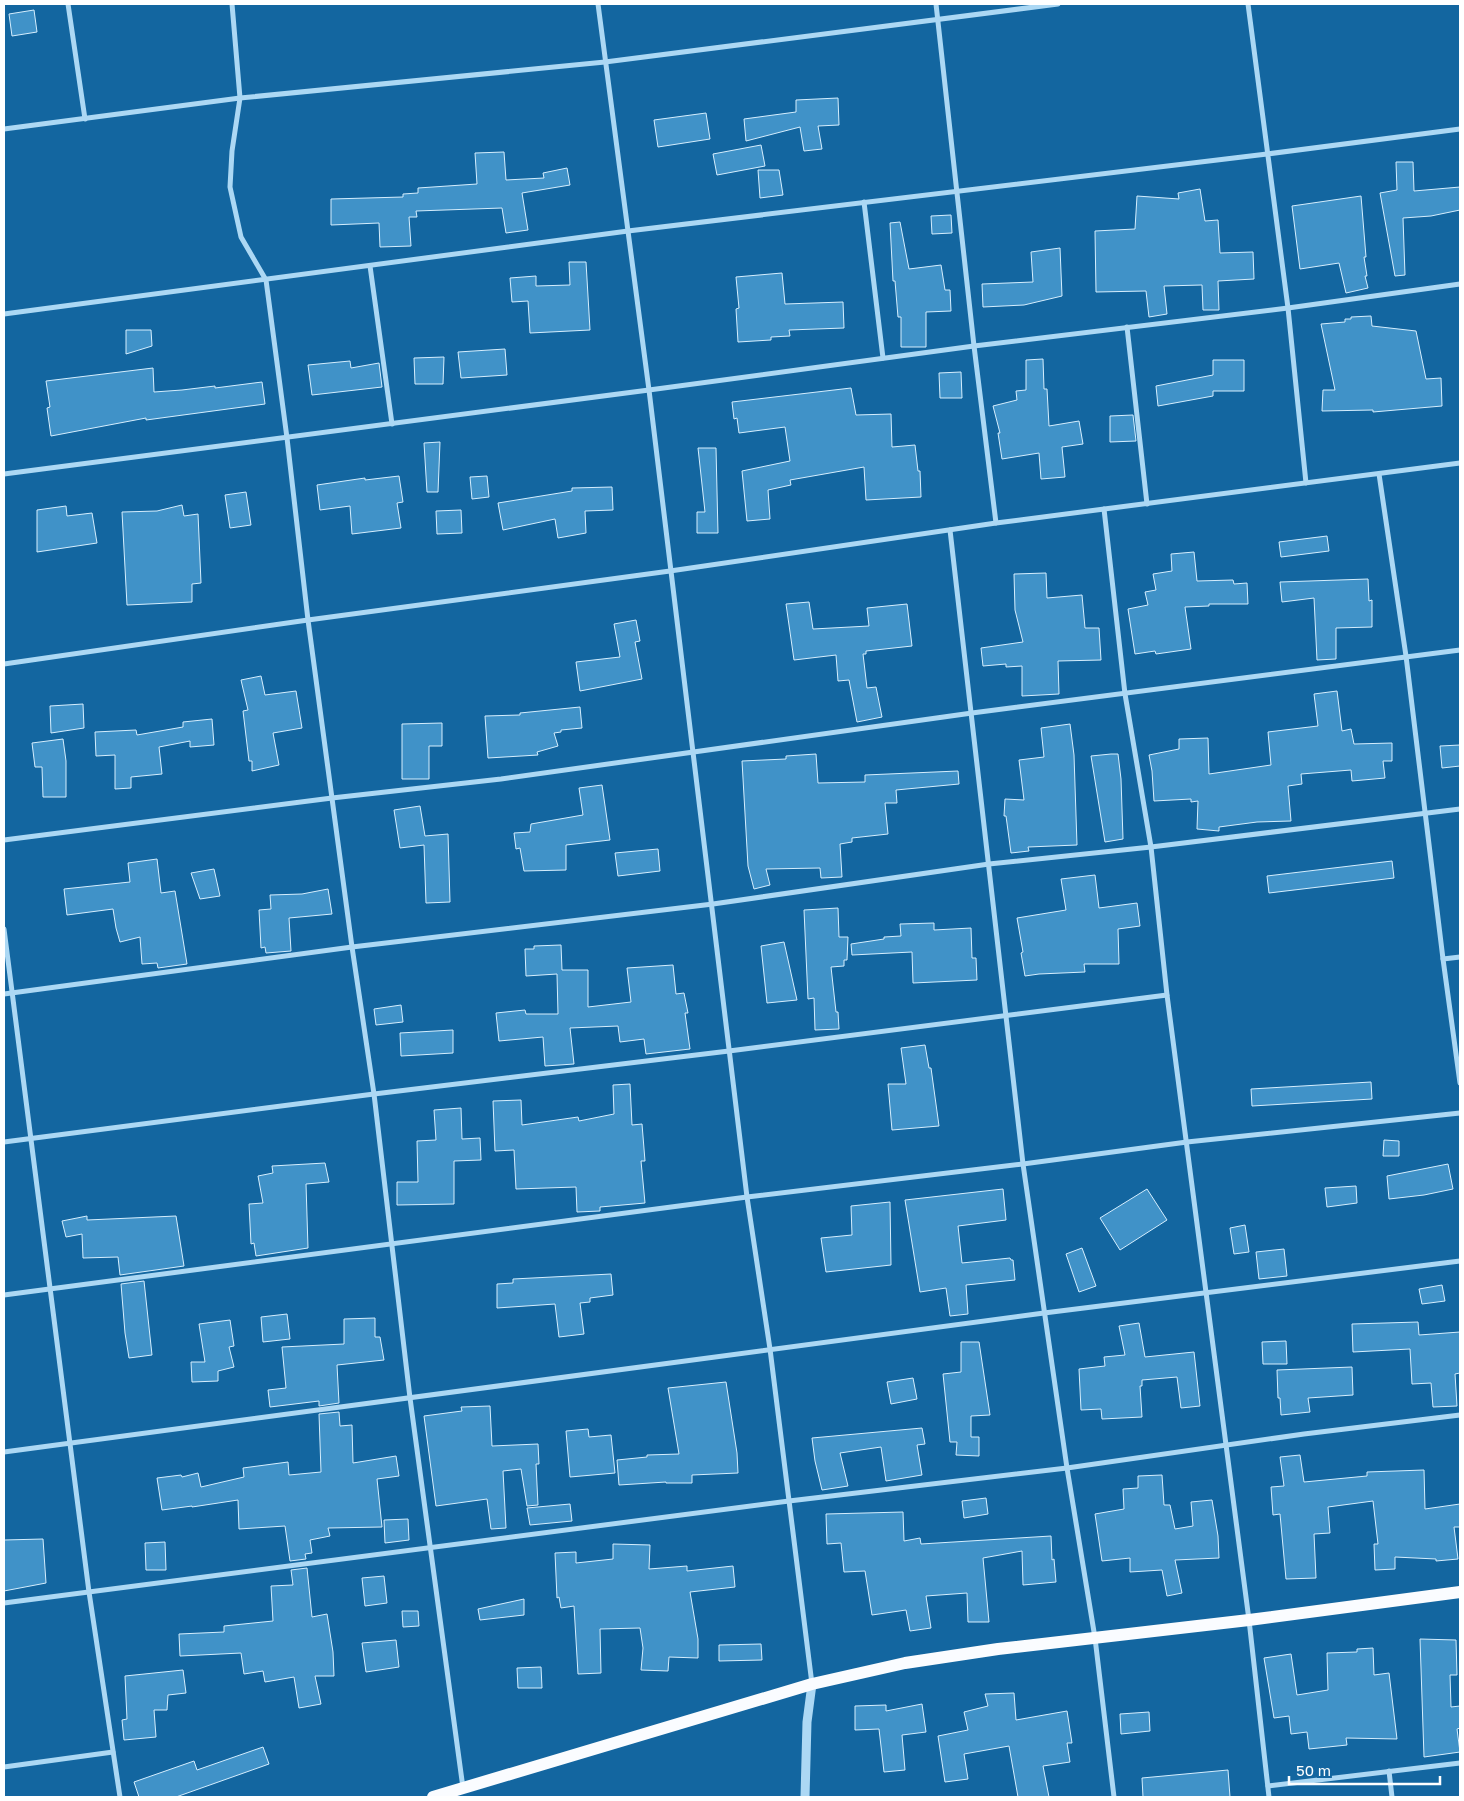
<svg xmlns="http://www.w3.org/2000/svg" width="1464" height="1801" font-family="'Golos Text',sans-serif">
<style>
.building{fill:#4092c8;stroke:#d5eefe}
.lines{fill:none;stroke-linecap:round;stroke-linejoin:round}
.minor{stroke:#acd8f4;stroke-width:5}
.tertiary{stroke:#acd8f4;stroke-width:9}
.primary{stroke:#fafcff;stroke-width:12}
</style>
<rect width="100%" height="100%" fill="#1366a0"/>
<g class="building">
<polygon points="34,10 37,32 12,36 9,14"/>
<polygon points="838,98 839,125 818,126 822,149 804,151 800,127 746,141 744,119 796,112 796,100"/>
<polygon points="706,113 710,139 658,147 654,120"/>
<polygon points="761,145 765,166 717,175 713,154"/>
<polygon points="504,152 506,180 544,178 543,173 567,168 570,185 522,193 528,230 506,233 502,208 416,211 417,217 409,217 411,246 380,247 379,223 331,225 331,199 403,197 403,194 418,193 418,188 477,184 475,153"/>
<polygon points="1396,162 1413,162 1414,191 1460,187 1460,210 1431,216 1403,218 1405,275 1395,276 1380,193 1397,190"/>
<polygon points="758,170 779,170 783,195 760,198"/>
<polygon points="1200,189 1205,221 1218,220 1220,253 1253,252 1254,279 1218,281 1219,310 1203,310 1202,285 1164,286 1167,314 1149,317 1146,291 1096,292 1095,231 1135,229 1137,196 1179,199 1178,193"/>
<polygon points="1361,196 1366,257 1364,257 1367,276 1365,276 1368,288 1346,293 1339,263 1300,269 1292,206"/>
<polygon points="951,215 952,233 932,234 931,216"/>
<polygon points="900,222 909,269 941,265 945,290 950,290 951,311 926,312 926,347 901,347 901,317 898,317 895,281 893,281 890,223"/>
<polygon points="1060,248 1062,296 1024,305 983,307 982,284 1033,282 1031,252"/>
<polygon points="569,262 586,262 590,330 530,333 528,301 512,302 510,278 536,276 536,286 570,285"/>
<polygon points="782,273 785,304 843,302 844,328 789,330 790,336 771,337 771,340 738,342 736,309 739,308 736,277"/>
<polygon points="1371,316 1372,326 1416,331 1426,379 1441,378 1442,406 1373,412 1373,410 1322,411 1323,390 1335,390 1321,324 1345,322 1345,319 1351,319 1351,317"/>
<polygon points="126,330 151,330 152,346 126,354"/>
<polygon points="505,349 507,375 461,378 458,352"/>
<polygon points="444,357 443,384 415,384 414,358"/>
<polygon points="1043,359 1044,389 1047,389 1049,426 1079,421 1083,444 1062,447 1065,477 1041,479 1039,453 1002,459 998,433 1000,433 993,406 1017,400 1016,391 1026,390 1026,360"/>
<polygon points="1213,360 1244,360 1244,391 1213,391 1213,396 1158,406 1156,386 1213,375"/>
<polygon points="350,361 351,368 379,363 382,387 312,395 308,365"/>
<polygon points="153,368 154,392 182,390 215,386 215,388 262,382 265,404 146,420 146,418 51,436 47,408 50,407 46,381"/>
<polygon points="961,372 962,398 940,398 939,373"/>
<polygon points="851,388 856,415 891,414 892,447 915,445 918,471 920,471 921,497 866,500 864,467 790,480 791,485 768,490 770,519 747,521 742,471 790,461 785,427 739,433 737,418 734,419 732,402"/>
<polygon points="1133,415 1136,441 1110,442 1110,416"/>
<polygon points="440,442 438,492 427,492 424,443"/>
<polygon points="698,448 716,448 718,533 697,533 697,512 705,512"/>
<polygon points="399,476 403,502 397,503 401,528 352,534 350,506 320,510 317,485 365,478 365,480"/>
<polygon points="487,476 489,497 472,499 470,477"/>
<polygon points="612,487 613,510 585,511 586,533 558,538 555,519 503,530 498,503 572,491 572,488"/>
<polygon points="246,492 251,525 230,528 225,495"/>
<polygon points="182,505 184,516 198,514 201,583 192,584 192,602 127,605 122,512 157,511"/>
<polygon points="66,506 67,516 92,513 97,543 37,552 37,510"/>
<polygon points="461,510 462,533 437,534 436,511"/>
<polygon points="1327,536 1329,551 1281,557 1279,542"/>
<polygon points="1194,552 1197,581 1233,580 1234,584 1247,583 1248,604 1209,604 1209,606 1185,607 1191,649 1156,654 1155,651 1135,654 1128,609 1148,605 1145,592 1156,590 1153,574 1172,571 1171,554"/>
<polygon points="1046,573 1047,598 1082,595 1085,628 1099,628 1101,660 1058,661 1059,694 1022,696 1022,666 1006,667 1006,664 983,666 981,648 1023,642 1015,610 1014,574"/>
<polygon points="1368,579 1369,601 1372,600 1372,627 1336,628 1336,659 1317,660 1314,598 1282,602 1280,582"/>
<polygon points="809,602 813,629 869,626 867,608 907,604 912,646 866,651 866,654 863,654 867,688 876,687 882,717 857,722 849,680 838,681 836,655 794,660 786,604"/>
<polygon points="636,620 640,641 635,642 642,679 580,691 576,662 620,657 614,624"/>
<polygon points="261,676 265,695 296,691 302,728 273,733 279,765 252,771 252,761 249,761 243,711 248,710 241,680"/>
<polygon points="1337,691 1342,731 1351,729 1354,744 1392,743 1392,761 1383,761 1385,778 1352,781 1351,770 1301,774 1302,784 1288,786 1291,821 1257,822 1219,827 1219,831 1197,829 1198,801 1191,802 1191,799 1154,801 1152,771 1149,755 1179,749 1179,739 1208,738 1209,774 1271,765 1268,732 1318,726 1314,694"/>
<polygon points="83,704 84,728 51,733 50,706"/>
<polygon points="580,707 582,728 561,730 561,732 554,733 558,746 537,752 538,755 488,758 485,716 520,715 520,713"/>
<polygon points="212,719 214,745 190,747 190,741 159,747 162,774 131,777 131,788 115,789 115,755 96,756 95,732 136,730 137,735 183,727 183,722"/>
<polygon points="442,723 442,746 429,746 429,779 402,779 402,724"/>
<polygon points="1070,724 1074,755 1077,845 1028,847 1029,851 1011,853 1006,816 1004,816 1005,799 1024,800 1019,760 1044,757 1041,728"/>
<polygon points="63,739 66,761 66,797 43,797 42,767 35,767 32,743"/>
<polygon points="1460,745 1460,766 1442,768 1440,746"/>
<polygon points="816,754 818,783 865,782 865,775 958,771 959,784 896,790 897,803 885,803 888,834 852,838 852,842 840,844 842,877 821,878 820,868 766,869 770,885 754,889 748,866 742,761 786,759 786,756"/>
<polygon points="1111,754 1118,754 1121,779 1123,839 1105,842 1091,756"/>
<polygon points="602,785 610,840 566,845 566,870 524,871 520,848 516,849 514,833 530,832 531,824 583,815 579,788"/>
<polygon points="420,806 425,836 448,834 450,902 426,903 424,845 400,848 394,810"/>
<polygon points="658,849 660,871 618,876 615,853"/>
<polygon points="157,859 161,893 175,891 187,964 158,968 157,963 142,964 140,937 120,942 116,928 113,909 67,915 64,889 130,882 128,863"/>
<polygon points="1392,861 1394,878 1269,893 1267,876"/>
<polygon points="214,869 220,896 200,899 191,873"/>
<polygon points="1095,875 1099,908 1137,903 1140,926 1118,929 1119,964 1084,964 1085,972 1039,974 1025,976 1021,953 1023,952 1017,918 1066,910 1061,879"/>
<polygon points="328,889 332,914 289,918 291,951 266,953 265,947 261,948 259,910 271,909 270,895 302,894"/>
<polygon points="838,908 839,937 848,937 847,960 844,960 844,966 831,967 836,1012 838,1012 839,1029 815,1030 814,998 808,999 804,910"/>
<polygon points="934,923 934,930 971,928 972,958 976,958 977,980 913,983 912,952 852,955 851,944 884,939 884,937 901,936 900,924"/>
<polygon points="784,942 797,1000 767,1003 761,946"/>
<polygon points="561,945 562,970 588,970 588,1007 631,1002 627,968 673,965 676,994 684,993 688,1013 685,1013 690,1049 646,1054 644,1039 620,1042 618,1026 570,1028 574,1064 545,1066 543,1037 499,1041 496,1013 525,1010 526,1014 558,1014 557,974 526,976 525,949 534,949 534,946"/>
<polygon points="401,1005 403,1022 376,1025 374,1009"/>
<polygon points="453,1030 453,1053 401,1056 400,1033"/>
<polygon points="925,1045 929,1068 931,1068 939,1126 892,1130 888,1084 906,1084 901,1048"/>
<polygon points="1371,1082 1372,1099 1252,1106 1251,1089"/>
<polygon points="630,1084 632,1125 642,1124 645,1161 641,1161 645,1203 600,1207 600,1211 577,1212 576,1187 516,1189 514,1150 495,1151 493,1101 521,1100 522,1125 578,1117 579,1121 614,1114 613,1085"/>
<polygon points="461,1108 462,1139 480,1138 481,1160 454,1161 454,1204 397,1205 397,1182 418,1182 417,1141 436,1140 434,1110"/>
<polygon points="1384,1140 1399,1141 1399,1156 1383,1156"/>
<polygon points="325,1163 329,1182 306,1184 308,1248 256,1256 254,1243 251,1244 249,1204 263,1203 258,1176 273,1173 272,1166"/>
<polygon points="1448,1164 1453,1189 1424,1195 1389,1199 1387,1176"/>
<polygon points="1356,1186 1357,1203 1327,1207 1325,1188"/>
<polygon points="1003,1189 1006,1220 958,1226 962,1263 1010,1258 1011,1260 1013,1260 1015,1280 966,1285 968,1314 950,1316 946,1288 920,1292 905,1200"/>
<polygon points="1147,1189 1167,1220 1120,1250 1100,1218"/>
<polygon points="890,1202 891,1265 826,1272 821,1238 852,1235 851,1206"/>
<polygon points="87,1216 87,1220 176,1216 184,1266 120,1275 118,1257 83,1258 82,1234 66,1237 62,1221"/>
<polygon points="1245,1225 1249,1252 1234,1254 1230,1228"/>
<polygon points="1082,1248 1096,1286 1079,1292 1066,1254"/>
<polygon points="1284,1249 1287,1276 1259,1279 1256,1252"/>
<polygon points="611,1274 613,1295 590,1298 590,1302 580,1303 584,1334 559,1337 555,1304 497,1308 497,1284 513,1283 513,1279"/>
<polygon points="144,1281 152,1355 129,1358 125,1333 121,1284"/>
<polygon points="1442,1285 1445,1301 1422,1304 1419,1289"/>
<polygon points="287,1314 290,1339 263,1342 261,1317"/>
<polygon points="375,1318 375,1337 380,1337 384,1360 337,1365 339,1403 319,1406 319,1401 270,1407 268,1390 286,1388 282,1347 344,1344 344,1319"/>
<polygon points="230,1320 234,1346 229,1347 234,1367 218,1371 218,1381 192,1382 191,1362 205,1362 199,1324"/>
<polygon points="1418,1322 1419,1335 1460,1332 1460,1373 1455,1374 1457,1406 1433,1407 1431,1383 1412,1384 1410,1349 1353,1352 1352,1324"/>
<polygon points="1139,1323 1145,1357 1194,1352 1200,1406 1181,1408 1177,1377 1142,1380 1142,1386 1140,1386 1142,1417 1102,1419 1101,1409 1081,1410 1079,1369 1105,1366 1104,1357 1125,1355 1119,1326"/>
<polygon points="1286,1341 1287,1364 1263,1364 1262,1342"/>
<polygon points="961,1342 979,1342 990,1415 971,1416 971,1437 979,1437 979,1456 956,1455 957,1442 950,1442 943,1374 961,1372"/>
<polygon points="1352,1367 1353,1395 1308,1398 1310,1412 1281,1415 1280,1398 1278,1398 1277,1370"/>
<polygon points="913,1378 917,1399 891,1404 887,1382"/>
<polygon points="726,1382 737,1453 738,1473 692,1475 692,1483 666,1483 666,1482 619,1485 617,1460 647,1457 647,1455 679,1454 668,1388"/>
<polygon points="490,1406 492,1446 538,1444 539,1464 536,1464 538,1505 527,1506 521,1469 503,1471 506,1528 491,1529 487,1499 436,1506 424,1416 462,1411 461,1407"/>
<polygon points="339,1412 340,1426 352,1425 353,1463 396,1456 399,1476 377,1479 382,1527 328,1528 330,1536 310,1540 312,1553 305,1554 306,1559 290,1561 285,1526 239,1529 238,1500 192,1507 192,1506 162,1510 157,1478 181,1475 182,1477 198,1473 201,1487 244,1477 243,1468 288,1462 289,1475 321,1472 319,1414"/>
<polygon points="922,1428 925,1444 917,1445 922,1475 886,1481 881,1447 840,1453 848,1486 822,1490 815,1461 812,1438"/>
<polygon points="588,1429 589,1437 611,1435 615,1473 570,1477 566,1431"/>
<polygon points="1300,1455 1304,1482 1367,1476 1367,1472 1424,1470 1425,1509 1460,1504 1460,1527 1454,1527 1458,1559 1436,1561 1436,1559 1395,1557 1395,1569 1375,1570 1374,1544 1378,1544 1373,1501 1328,1507 1330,1533 1314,1534 1316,1578 1286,1579 1280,1514 1273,1515 1271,1487 1284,1486 1280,1457"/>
<polygon points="1162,1475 1164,1505 1170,1505 1175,1529 1193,1526 1191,1502 1212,1500 1218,1536 1219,1558 1175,1560 1182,1593 1167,1596 1162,1570 1130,1572 1130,1558 1102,1561 1095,1514 1124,1509 1123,1489 1138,1488 1138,1476"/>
<polygon points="986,1498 988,1514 964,1518 962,1501"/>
<polygon points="570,1504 572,1521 530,1525 527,1508"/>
<polygon points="903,1512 904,1541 920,1538 921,1544 1051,1536 1052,1560 1054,1559 1056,1582 1023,1585 1022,1551 983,1558 989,1622 968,1622 967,1593 926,1596 931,1628 910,1631 906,1610 872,1615 865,1571 844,1572 841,1543 827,1544 826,1514"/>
<polygon points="408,1519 409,1540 385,1543 384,1520"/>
<polygon points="43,1539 46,1583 4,1591 4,1540"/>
<polygon points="165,1542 166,1570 146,1570 145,1543"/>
<polygon points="613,1544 650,1545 649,1569 687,1566 687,1571 733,1566 735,1587 690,1592 698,1639 698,1658 669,1657 668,1671 641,1670 643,1648 640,1628 600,1629 601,1673 578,1674 574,1606 561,1608 559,1597 557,1598 555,1553 576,1552 576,1563 613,1559"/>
<polygon points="307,1568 312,1617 327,1614 333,1652 334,1676 315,1676 321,1704 299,1708 294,1677 265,1682 263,1671 244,1674 241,1653 180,1656 179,1634 224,1632 224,1626 273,1621 271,1586 293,1585 291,1570"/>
<polygon points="384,1576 387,1603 365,1606 362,1578"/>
<polygon points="524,1599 524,1615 480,1620 478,1609"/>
<polygon points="402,1611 418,1611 419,1626 403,1627"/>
<polygon points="1420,1639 1456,1640 1457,1675 1450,1675 1451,1707 1460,1706 1460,1728 1457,1729 1460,1752 1424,1757"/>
<polygon points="396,1640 399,1667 366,1672 362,1643"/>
<polygon points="761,1644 762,1660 719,1661 719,1645"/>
<polygon points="1373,1648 1374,1675 1389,1673 1397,1739 1346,1738 1347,1745 1309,1749 1307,1732 1291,1734 1289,1716 1274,1718 1264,1658 1291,1654 1297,1695 1328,1690 1327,1653 1357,1652 1357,1649"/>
<polygon points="541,1667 542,1688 518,1688 517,1668"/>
<polygon points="183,1670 186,1693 168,1695 167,1710 154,1710 156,1737 124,1740 122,1720 127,1719 125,1676"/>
<polygon points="1014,1693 1016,1720 1067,1711 1072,1743 1067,1743 1070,1762 1043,1766 1049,1797 1018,1797 1009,1746 964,1754 968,1779 945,1782 938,1736 968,1730 964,1712 988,1706 985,1694"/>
<polygon points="922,1704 926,1732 902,1735 905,1770 884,1772 879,1729 855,1730 855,1706 886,1705 886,1711"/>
<polygon points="1149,1712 1150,1731 1121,1734 1120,1714"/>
<polygon points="263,1747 269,1764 176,1797 139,1797 134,1782 194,1761 197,1770"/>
<polygon points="1228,1770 1230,1797 1143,1797 1142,1778"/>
</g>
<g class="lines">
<g class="minor">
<polyline points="68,4 85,119"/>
<polyline points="232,4 240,98 232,151 230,187 241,237 266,280 287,438 308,620 352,947 374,1094 410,1398 463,1788"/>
<polyline points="598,4 649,390 747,1197 770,1349 812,1684"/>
<polyline points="936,4 974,346 996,523"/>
<polyline points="1248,4 1288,308 1306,483"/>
<polyline points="4,129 240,98 605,62 1058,4"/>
<polyline points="864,202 883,358"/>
<polyline points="370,266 392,424"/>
<polyline points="4,314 628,231 1267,154 1460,129"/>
<polyline points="1127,327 1147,504"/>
<polyline points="4,474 649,390 974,346 1288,308 1460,284"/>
<polyline points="1379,474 1406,656 1443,959 1460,1083"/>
<polyline points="1104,509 1125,694 1151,847 1167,995 1249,1620 1269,1797"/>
<polyline points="950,530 1023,1164 1067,1468 1095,1638 1114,1797"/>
<polyline points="4,664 308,620 670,571 996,523 1460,463"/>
<polyline points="4,840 332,798 501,779 972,713 1460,650"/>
<polyline points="4,929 89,1592 120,1797"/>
<polyline points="1443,959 1460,957"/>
<polyline points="4,994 352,947 713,904 989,864 1151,847 1460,809"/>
<polyline points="4,1142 374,1094 729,1051 1167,995"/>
<polyline points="4,1295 747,1197 1023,1164 1187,1142 1460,1113"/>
<polyline points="4,1452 1044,1313 1460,1261"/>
<polyline points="4,1603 789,1501 1067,1468 1304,1434 1460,1415"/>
<polyline points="4,1767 113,1752"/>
<polyline points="1389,1771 1392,1797"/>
<polyline points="1268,1786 1460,1763"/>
</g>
<polyline class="tertiary" points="805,1797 807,1722 812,1684"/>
<polyline class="primary" points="433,1797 812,1684 905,1663 998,1649 1249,1620 1460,1592"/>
</g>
<rect width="1464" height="1801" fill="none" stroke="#ffffff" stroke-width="10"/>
<path d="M1289 1776v8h151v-8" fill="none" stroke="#ffffff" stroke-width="2.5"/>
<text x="1296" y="1776" font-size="15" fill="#ffffff" stroke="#1366a0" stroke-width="4" paint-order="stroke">50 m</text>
</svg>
